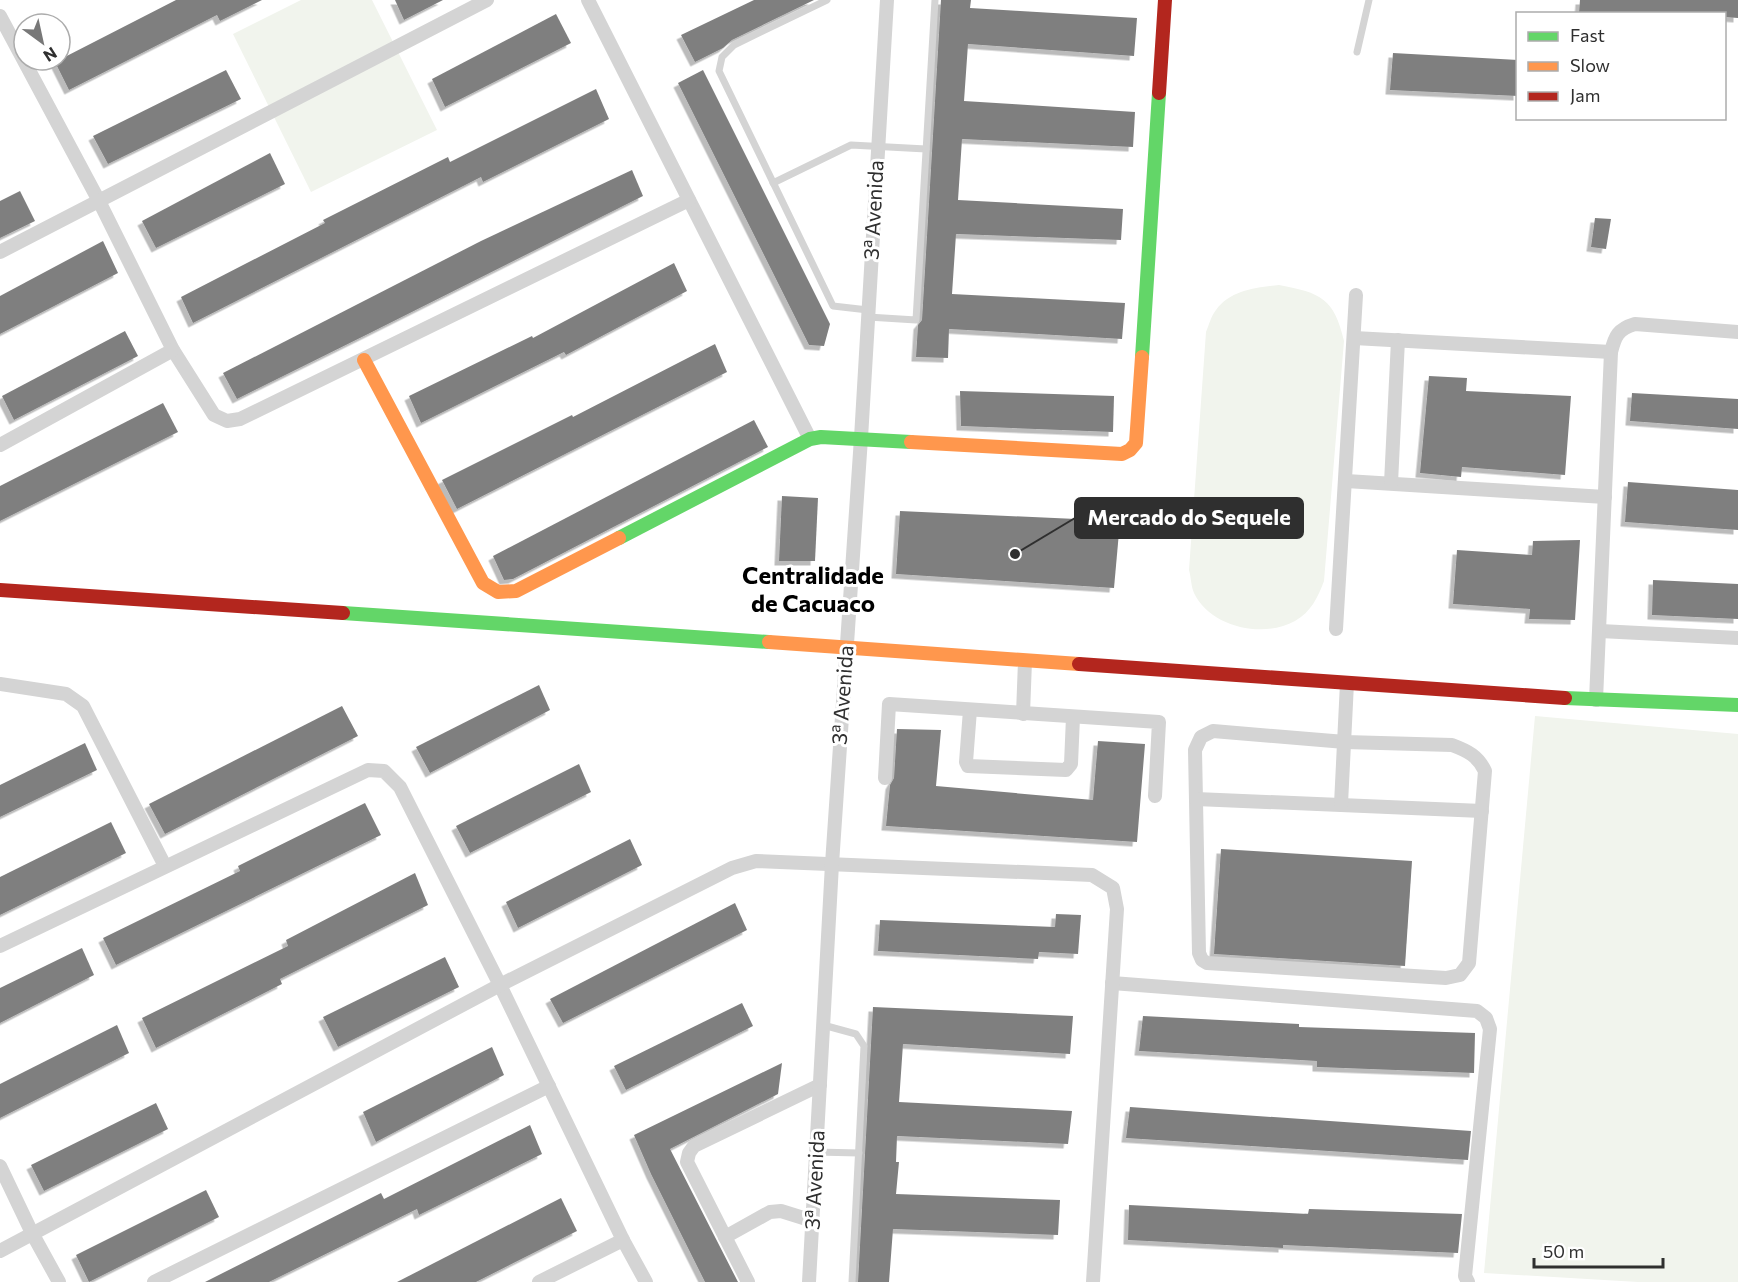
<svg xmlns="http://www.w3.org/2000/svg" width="1738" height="1282" font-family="Commissioner,sans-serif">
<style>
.green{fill:#f1f4ed}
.building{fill:#7f7f7f;filter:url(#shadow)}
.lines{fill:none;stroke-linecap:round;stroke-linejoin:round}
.lane{stroke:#d4d4d4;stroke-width:7}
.street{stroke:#d4d4d4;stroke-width:14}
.fast{stroke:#63d668;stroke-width:14}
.slow{stroke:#ff974d;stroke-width:14}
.jam{stroke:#b3261e;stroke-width:14}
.labels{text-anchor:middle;stroke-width:6;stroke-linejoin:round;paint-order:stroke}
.street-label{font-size:21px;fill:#2f2f2f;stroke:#fff}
.quarter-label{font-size:24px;font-weight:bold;fill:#000;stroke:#fff}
.leader{fill:none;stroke:#2f2f2f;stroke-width:2}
.callout-dot{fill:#2f2f2f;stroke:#fff;stroke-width:2}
.callout{fill:#2f2f2f;stroke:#2f2f2f;stroke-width:2}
.callout-label{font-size:22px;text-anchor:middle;font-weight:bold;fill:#fff}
</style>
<defs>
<filter id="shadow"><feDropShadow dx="-4.5" dy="4.5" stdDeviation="0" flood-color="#0004"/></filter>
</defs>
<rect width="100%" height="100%" fill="#fff"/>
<g class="green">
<polygon points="301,0 372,0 437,130 311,192 233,34"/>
<path d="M 1279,285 C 1321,293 1334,298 1344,341 L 1324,581 C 1318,597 1311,612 1295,621 C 1263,639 1210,627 1194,593 C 1191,586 1191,577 1189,570 L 1206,332 C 1209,325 1211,316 1216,310 C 1230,290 1257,287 1279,285 Z"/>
<polygon points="1535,716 1738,734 1738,1282 1638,1282 1484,1273"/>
</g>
<g class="building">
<polygon points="176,0 262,0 220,21 217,15 69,90 55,62"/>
<polygon points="395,0 443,0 404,20"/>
<polygon points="754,0 814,0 732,40 723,48 695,62 681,35"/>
<polygon points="941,0 971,0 970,8 1137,18 1134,56 968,44 964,101 1135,112 1133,147 962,139 958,200 1123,209 1121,240 956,234 952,294 1125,303 1122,339 949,329 948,358 916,357 918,325 922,320"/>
<polygon points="1580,0 1738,0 1738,18 1725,17 1725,14 1579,13"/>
<polygon points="556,14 571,43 445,107 432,79"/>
<polygon points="1393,53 1518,60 1518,96 1390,90"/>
<polygon points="226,70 241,99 108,164 93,136"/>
<polygon points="703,70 830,324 824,346 809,345 678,83"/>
<polygon points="596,89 609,119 483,182 481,177 193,323 181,297 325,223 323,220 448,157 450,162"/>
<polygon points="270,153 285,184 156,248 142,221"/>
<polygon points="632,170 643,196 370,333 237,399 223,373 481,241"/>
<polygon points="20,191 35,221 0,238 0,201"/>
<polygon points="1595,218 1611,219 1606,249 1591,247"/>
<polygon points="103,241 118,273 0,334 0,296"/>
<polygon points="674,263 687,291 566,355 564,352 421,423 409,396 532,336 533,338"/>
<polygon points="125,331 138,356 14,420 2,396"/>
<polygon points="715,344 727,372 457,509 442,480 572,415 573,417"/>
<polygon points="1429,376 1467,378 1466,391 1571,396 1565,475 1462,467 1461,477 1420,473"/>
<polygon points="960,391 1114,396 1113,432 961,426"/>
<polygon points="1632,393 1738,399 1738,429 1630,421"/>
<polygon points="163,403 178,432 0,521 0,486"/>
<polygon points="754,420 768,447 513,579 504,580 493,556"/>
<polygon points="1628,482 1738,490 1738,530 1625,522"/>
<polygon points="782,496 818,498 815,561 779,561"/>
<polygon points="900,511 1120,521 1114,588 896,574"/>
<polygon points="1580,540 1575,620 1529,619 1530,609 1453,604 1457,550 1532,555 1533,541"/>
<polygon points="1653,580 1738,584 1738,619 1652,615"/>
<polygon points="539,685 550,710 430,773 416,747"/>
<polygon points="342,706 358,736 165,834 149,804"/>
<polygon points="897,729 941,730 936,786 1093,800 1098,741 1145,744 1137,842 886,826 890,785 894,778"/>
<polygon points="85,743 97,770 0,817 0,785"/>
<polygon points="579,764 591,792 470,853 456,826"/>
<polygon points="365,803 381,835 116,965 103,938 240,871 238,866"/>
<polygon points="111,822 126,853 0,915 0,877"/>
<polygon points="630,839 642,865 518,928 506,902"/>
<polygon points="1221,849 1412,861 1405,966 1214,954"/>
<polygon points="415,873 428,905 280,979 282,984 156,1048 142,1018 288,946 286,940"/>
<polygon points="735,903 747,930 563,1023 550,999"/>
<polygon points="1056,914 1081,915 1078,954 1039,952 1038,959 878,951 880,920 1055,927"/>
<polygon points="82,948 94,975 0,1023 0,988"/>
<polygon points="445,957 459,987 338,1047 323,1017"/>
<polygon points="742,1003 753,1026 626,1090 614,1066"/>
<polygon points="873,1007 1073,1016 1070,1054 903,1044 899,1102 1072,1111 1068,1144 897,1136 896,1162 899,1162 896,1194 1060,1200 1058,1235 893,1229 889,1282 858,1282"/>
<polygon points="1143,1016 1299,1024 1299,1027 1475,1033 1474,1073 1317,1067 1317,1061 1139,1051"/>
<polygon points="117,1025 129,1053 0,1118 0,1084"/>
<polygon points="492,1047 504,1075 376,1142 363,1112"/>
<polygon points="782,1063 778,1094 670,1149 738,1282 705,1282 651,1174 634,1135"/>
<polygon points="156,1103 168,1129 44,1191 31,1165"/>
<polygon points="1130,1107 1471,1131 1468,1160 1126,1138"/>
<polygon points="530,1125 542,1154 419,1215 417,1209 269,1282 205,1282 381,1193 384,1199"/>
<polygon points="206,1190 219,1217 89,1282 76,1255"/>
<polygon points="561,1198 577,1231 476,1282 397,1282"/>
<polygon points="1129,1205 1308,1214 1309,1209 1462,1214 1458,1253 1283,1245 1283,1248 1128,1240"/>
</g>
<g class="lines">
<g class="lane">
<polyline points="827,0 734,45 722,57 719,71 833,306 868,310"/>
<polyline points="1357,52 1369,0"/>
<polyline points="773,183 851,145 926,149"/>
<polyline points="868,317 916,320 935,0"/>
<polyline points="823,1025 856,1034 864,1046 852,1282"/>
<polyline points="816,1152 859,1153"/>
</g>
<g class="street">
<polyline points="588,0 810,439"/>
<polyline points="0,16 99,201 173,350 214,415 227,421 240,419 689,200"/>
<polyline points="0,252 487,0"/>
<polyline points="1354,338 1611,352"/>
<polyline points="0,445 173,350"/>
<polyline points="1346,481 1605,497"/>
<polyline points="1391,483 1398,340"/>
<polyline points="1336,629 1356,295"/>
<polyline points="1600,631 1738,638"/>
<polyline points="0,684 66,694 83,706 165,866"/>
<path d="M 1596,700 L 1611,352 C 1615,336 1618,329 1635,324 L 1738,332"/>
<polyline points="970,710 966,762 968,766 1066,770 1071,764 1073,717"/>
<polyline points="1023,714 1025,661"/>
<path d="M 1213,731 L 1345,742 L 1452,745 C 1468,751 1478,756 1485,771 L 1469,963 L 1460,975 L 1446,978 L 1207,963 L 1202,960 L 1199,953 L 1195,750 L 1201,737 Z"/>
<polyline points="885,778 889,704 1159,722 1155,796"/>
<polyline points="1196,799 1482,811"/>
<polyline points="1341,804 1347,683"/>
<polyline points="0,946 368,770 384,771 400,787 500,985 623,1240 646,1282"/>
<polyline points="1112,983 1477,1011 1486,1018 1490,1029 1465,1276 1468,1282"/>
<polyline points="0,1166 32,1233 59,1282"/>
<polyline points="725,1237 770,1212 781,1211 813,1221"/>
<polyline points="0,1251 500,985 732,868 756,861 1092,875 1113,888 1117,909 1093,1282"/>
<polyline points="154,1282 549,1086"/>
<polyline points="539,1282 623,1240"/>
<polyline points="748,1282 687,1162 689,1153 694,1146 820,1085"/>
<polyline points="809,1282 832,864 861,438 887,0"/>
</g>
<g class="fast">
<polyline points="1142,357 1159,93"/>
<polyline points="619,538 810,439 821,437 911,442"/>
<polyline points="343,613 769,642"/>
<polyline points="1565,698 1738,705"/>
</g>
<g class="slow">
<polyline points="364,360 483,583 498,592 516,591 619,538"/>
<polyline points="911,442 1122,454 1130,450 1136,443 1142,357"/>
<polyline points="769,642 1079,664"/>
</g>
<g class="jam">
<polyline points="1159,93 1165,0"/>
<polyline points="0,590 343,613"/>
<polyline points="1079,664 1565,698"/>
</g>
</g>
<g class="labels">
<g class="street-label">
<text transform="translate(874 210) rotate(-87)" y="7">3ª Avenida</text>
<text transform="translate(843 695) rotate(-86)" y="7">3ª Avenida</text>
<text transform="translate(815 1180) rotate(-87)" y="7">3ª Avenida</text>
</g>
<g class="quarter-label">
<text x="813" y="584">Centralidade<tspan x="813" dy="28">de Cacuaco</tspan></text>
</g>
</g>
<path class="leader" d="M1015 554L1075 518"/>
<circle class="callout-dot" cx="1015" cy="554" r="6"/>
<rect class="callout" x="1075" y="498" width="228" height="40" rx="6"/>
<g class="callout-label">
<text x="1189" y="525">Mercado do Sequele</text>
</g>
<rect x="1516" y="12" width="210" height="108" fill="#ffffff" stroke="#acacac" stroke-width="1.5"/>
<rect x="1528" y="32" width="30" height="9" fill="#63d668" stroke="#acacac" stroke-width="1.5"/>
<text x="1570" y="42" font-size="18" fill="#2f2f2f">Fast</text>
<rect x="1528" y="62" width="30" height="9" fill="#ff974d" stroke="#acacac" stroke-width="1.5"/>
<text x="1570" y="72" font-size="18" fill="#2f2f2f">Slow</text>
<rect x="1528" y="92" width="30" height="9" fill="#b3261e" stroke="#acacac" stroke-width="1.5"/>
<text x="1570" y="102" font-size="18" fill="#2f2f2f">Jam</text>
<g transform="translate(42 42) rotate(147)"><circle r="28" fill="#ffffff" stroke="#acacac" stroke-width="1.5"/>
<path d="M0-4.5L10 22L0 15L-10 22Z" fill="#787878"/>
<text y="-9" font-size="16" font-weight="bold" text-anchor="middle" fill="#2f2f2f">N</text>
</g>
<path d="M1534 1258v9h129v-9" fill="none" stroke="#2f2f2f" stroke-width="3"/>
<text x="1543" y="1258" font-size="18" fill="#2f2f2f" stroke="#ffffff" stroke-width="4.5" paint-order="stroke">50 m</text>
</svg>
